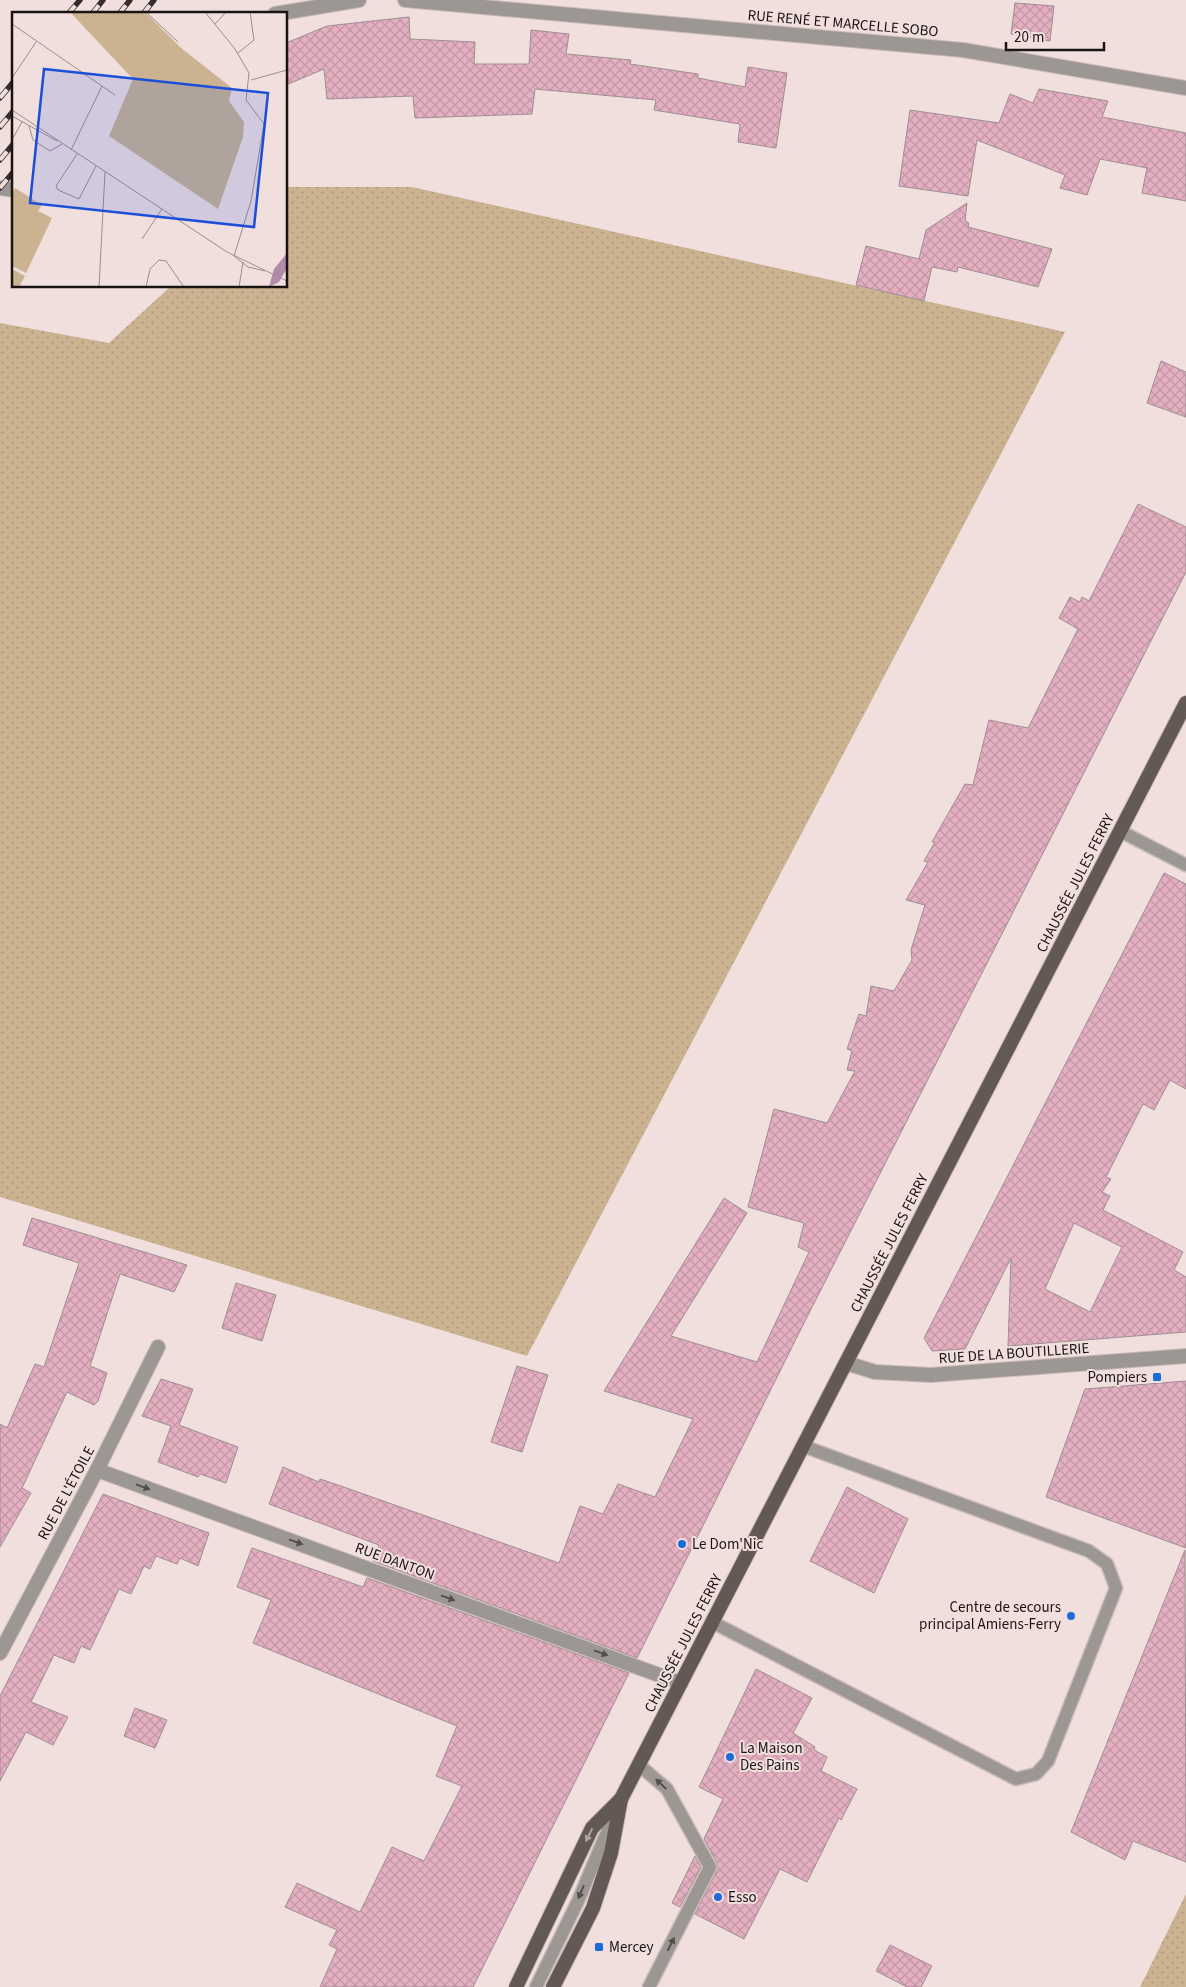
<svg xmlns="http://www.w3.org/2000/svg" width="1186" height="1987" font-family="'Source Sans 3',sans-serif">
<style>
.green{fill:url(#green-dots)}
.building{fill:url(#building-cross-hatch);stroke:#9e8e93;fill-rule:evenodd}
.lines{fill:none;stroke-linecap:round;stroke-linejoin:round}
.service-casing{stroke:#cabab9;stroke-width:15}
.minor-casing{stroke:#cabab9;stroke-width:16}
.tertiary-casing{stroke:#cabab9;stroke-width:16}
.primary-casing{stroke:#cabab9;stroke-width:16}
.service{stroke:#9d9794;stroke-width:12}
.minor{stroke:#9d9794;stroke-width:14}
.tertiary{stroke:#9d9794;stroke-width:14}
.primary{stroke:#635853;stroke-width:14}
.rail-casing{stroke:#362e2e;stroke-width:5.5}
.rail{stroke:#f1dfde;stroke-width:4;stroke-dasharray:11;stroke-linecap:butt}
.oneway{fill:#544e4d}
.oneway2{fill:#b1a29f}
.poi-dot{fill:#1d6bd6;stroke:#f1dfde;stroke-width:2}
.labels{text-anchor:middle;stroke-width:4;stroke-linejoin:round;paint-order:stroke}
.street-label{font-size:15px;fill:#191313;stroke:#f1dfde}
.poi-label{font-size:15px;fill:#191313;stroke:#f1dfde;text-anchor:start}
.inset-road{fill:none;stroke:#9b8d8d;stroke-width:1}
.view{fill:#1d4ed8;fill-opacity:0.15;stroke:#1d4ed8;stroke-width:2.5}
.inset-edge{fill:none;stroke:#191313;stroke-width:2.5}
</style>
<defs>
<pattern id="green-dots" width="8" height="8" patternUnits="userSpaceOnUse" patternTransform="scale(1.25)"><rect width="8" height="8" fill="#cbb291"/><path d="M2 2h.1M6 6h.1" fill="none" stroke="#ae987c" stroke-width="1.8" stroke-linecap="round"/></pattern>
<pattern id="building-cross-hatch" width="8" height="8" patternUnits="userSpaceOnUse" patternTransform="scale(1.25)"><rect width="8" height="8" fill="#e4afc0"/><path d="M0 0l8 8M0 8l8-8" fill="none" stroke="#c396a4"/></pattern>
</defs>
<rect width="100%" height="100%" fill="#f1dfde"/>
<g class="green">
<polygon points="286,187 412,187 1065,332 527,1356 0,1197 0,323 109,343 171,286 286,286"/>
<polygon points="1186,1894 1186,1987 1140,1987"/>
</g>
<g class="building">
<polygon points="1015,3 1054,6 1050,41 1011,34"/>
<polygon points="409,17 410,39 475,42 474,64 529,64 531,30 569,34 566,54 631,60 630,64 698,74 698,78 745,87 748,67 787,73 776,148 738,142 740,124 654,110 656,100 535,89 532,114 415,118 413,96 327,99 324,69 286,85 286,43 327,26"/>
<polygon points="1039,89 1108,101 1102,117 1186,133 1186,201 1142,193 1147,168 1100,159 1087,195 1060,188 1065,175 977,140 968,196 899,186 910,110 999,123 1010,94 1033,103"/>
<polygon points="967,203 965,221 969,223 968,227 1052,249 1038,287 958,267 957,272 932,267 924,301 856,285 866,246 919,259 926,230"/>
<polygon points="1161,361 1186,372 1186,417 1147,403"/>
<polygon points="1138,504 1186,527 1186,572 805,1321 637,1658 373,1561 379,1545 269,1504 283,1467 319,1482 320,1479 338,1485 559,1563 580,1506 603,1514 618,1484 655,1497 693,1419 604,1391 724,1198 747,1213 671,1336 757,1362 809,1252 798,1247 804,1223 748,1207 774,1109 827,1123 855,1071 847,1070 852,1051 847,1049 859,1014 866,1016 871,986 894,991 912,960 911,950 925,905 906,900 928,862 924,861 935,842 932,842 965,784 973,785 989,720 1028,728 1078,629 1059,618 1070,597 1080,602 1082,597 1089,601"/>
<path d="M 1164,873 L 1186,884 L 1186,1089 L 1170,1080 L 1154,1110 L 1143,1104 L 1106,1177 L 1111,1179 L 1102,1192 L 1110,1196 L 1103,1210 L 1183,1252 L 1174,1270 L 1186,1277 L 1186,1332 L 1008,1346 L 1011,1258 L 965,1349 L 932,1351 L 924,1338 ZM 1074,1223 L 1122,1247 L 1090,1312 L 1045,1289 Z"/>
<polygon points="32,1218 187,1265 174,1292 120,1274 90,1366 107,1373 98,1401 94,1405 67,1392 22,1488 31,1493 0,1547 0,1424 7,1428 35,1364 44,1367 79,1263 23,1245"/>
<polygon points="236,1283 276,1295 262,1341 222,1328"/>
<polygon points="517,1366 548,1375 522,1452 491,1442"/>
<polygon points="161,1379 193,1389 179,1425 238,1447 226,1483 200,1474 198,1477 158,1462 171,1426 142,1416"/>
<polygon points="1186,1381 1186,1548 1046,1497 1085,1389"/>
<polygon points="847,1487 908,1519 874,1593 810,1561"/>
<polygon points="103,1494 209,1533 198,1566 180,1558 177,1564 156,1556 150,1569 144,1566 131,1594 119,1589 90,1650 81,1646 74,1663 54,1655 31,1702 68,1717 53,1745 26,1732 0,1781 0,1696"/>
<polygon points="252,1548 363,1587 367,1578 629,1673 473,1987 320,1987 337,1949 329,1945 337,1930 285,1907 297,1883 360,1912 392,1847 424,1861 462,1786 436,1776 457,1726 253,1643 271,1600 237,1587"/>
<polygon points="1185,1550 1186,1862 1133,1841 1125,1860 1071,1832"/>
<polygon points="756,1669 812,1698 793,1733 815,1747 814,1750 827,1757 821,1771 857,1789 841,1820 839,1818 807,1882 780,1869 744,1939 695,1914 717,1870 717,1863 704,1839 723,1799 699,1787"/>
<polygon points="135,1708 167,1720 155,1748 124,1736"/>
<polygon points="695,1856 701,1867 680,1907 672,1903"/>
<polygon points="890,1945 932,1966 921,1987 907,1987 876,1971"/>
</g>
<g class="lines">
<defs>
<g id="service">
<polyline points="1120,831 1186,865"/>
<polyline points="712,1622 1016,1779 1036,1774 1048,1761 1116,1588 1107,1564 1089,1551 803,1446"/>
<polyline points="639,1765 667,1789 710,1867 649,1987"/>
<polyline points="536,1987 578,1901 615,1813"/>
</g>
<g id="minor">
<polyline points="405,0 963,50 1186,88"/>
<polyline points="275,14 359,0"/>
<polyline points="0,188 14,190"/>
<polyline points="97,1470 681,1683"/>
<polyline points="0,1653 97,1470 158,1347"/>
</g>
<polyline id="tertiary" points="846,1363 875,1372 931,1375 1186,1356"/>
<g id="primary">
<polyline points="516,1987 592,1828 621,1799"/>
<polyline points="553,1987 593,1908 611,1853 621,1799 1186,703"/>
</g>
</defs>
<use href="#service" class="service-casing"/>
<use href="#minor" class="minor-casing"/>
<use href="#tertiary" class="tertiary-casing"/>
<use href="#primary" class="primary-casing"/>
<use href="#service" class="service"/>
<use href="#minor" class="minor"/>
<use href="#tertiary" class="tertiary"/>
<use href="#primary" class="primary"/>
<defs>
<g id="rail">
<polyline points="68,14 80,0"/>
<polyline points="92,14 103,0"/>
<polyline points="119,14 130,0"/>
<polyline points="143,14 154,0"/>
<polyline points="0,98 14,81"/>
<polyline points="0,127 14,110"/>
<polyline points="0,160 14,143"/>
<polyline points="0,188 14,171"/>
</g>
</defs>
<use href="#rail" class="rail-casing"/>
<use href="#rail" class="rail"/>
</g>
<defs><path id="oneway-solid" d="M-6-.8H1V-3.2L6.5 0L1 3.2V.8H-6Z" transform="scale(1.25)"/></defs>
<g class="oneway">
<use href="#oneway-solid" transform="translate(143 1487) rotate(20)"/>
<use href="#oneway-solid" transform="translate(296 1542) rotate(20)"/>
<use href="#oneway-solid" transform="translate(448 1598) rotate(20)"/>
<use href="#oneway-solid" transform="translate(601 1653) rotate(20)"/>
<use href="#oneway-solid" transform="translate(661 1784) rotate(-137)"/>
<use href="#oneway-solid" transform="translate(581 1892) rotate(113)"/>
<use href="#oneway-solid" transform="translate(671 1944) rotate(-63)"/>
</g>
<use class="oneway2" href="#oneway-solid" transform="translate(589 1835) rotate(117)"/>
<g class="poi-dot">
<rect x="1152" y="1372" width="10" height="10" rx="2.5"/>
<circle cx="682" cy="1544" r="5"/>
<circle cx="1071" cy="1616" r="5"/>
<circle cx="730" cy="1757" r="5"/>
<circle cx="718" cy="1897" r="5"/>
<rect x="594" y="1942" width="10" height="10" rx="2.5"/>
</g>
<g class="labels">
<g class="street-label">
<text transform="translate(843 23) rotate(5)" y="5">RUE RENÉ ET MARCELLE SOBO</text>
<text transform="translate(1075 883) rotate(-63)" y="5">CHAUSSÉE JULES FERRY</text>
<text transform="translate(889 1243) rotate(-63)" y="5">CHAUSSÉE JULES FERRY</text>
<text transform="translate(1014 1353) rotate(-4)" y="5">RUE DE LA BOUTILLERIE</text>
<text transform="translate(66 1493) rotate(-62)" y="5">RUE DE L'ÉTOILE</text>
<text transform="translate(395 1561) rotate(20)" y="5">RUE DANTON</text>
<text transform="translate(683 1643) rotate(-63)" y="5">CHAUSSÉE JULES FERRY</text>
</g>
<g class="poi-label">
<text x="1147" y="1382" text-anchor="end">Pompiers</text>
<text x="692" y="1549">Le Dom'Nic</text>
<text x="1061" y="1612" text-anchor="end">Centre de secours<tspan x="1061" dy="17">principal Amiens-Ferry</tspan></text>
<text x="740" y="1753">La Maison<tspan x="740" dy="17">Des Pains</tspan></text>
<text x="728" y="1902">Esso</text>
<text x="609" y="1952">Mercey</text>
</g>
</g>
<g transform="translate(12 12)">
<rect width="275" height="275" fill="#f1dfde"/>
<path d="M 58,0 L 133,0 L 169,36 L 220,76 L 217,89 L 232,110 L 231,125 L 206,197 L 97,124 L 121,67 ZM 3,176 L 30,193 L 26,199 L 40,206 L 14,261 L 0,254 L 0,181 ZM 0,257 L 13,264 L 7,275 L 0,275 Z" fill="#cbb291"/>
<path d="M 275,241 L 274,258 L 267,270 L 257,275 L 262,257 Z" fill="#b28aaa"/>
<path class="inset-road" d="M 134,0 L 166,30M 193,0 L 223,37 L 237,61 L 234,88 L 252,112 L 239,189 L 222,244M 0,12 L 103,83M 203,12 L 214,0M 226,41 L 242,28 L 238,0M 0,66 L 24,30M 239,68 L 275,58M 0,98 L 215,240 L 275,269M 0,104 L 45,129M 17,114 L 21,128 L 38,139 L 50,132M 1,126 L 10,110M 59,138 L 90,74M 65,142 L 44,174 L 46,178 L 67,187 L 84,154M 130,227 L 150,197M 222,244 L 236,255 L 253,259M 87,275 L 93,160M 134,275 L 138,257 L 147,248 L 154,249 L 172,275M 227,275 L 231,250"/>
<path class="view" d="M 32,57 L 256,81 L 242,215 L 18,191 Z"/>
<rect width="275" height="275" class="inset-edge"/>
</g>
<path d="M1006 42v8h98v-8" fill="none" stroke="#191313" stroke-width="2.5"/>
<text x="1014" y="42" font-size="15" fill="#191313" stroke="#f1dfde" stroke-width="4" paint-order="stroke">20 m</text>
</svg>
